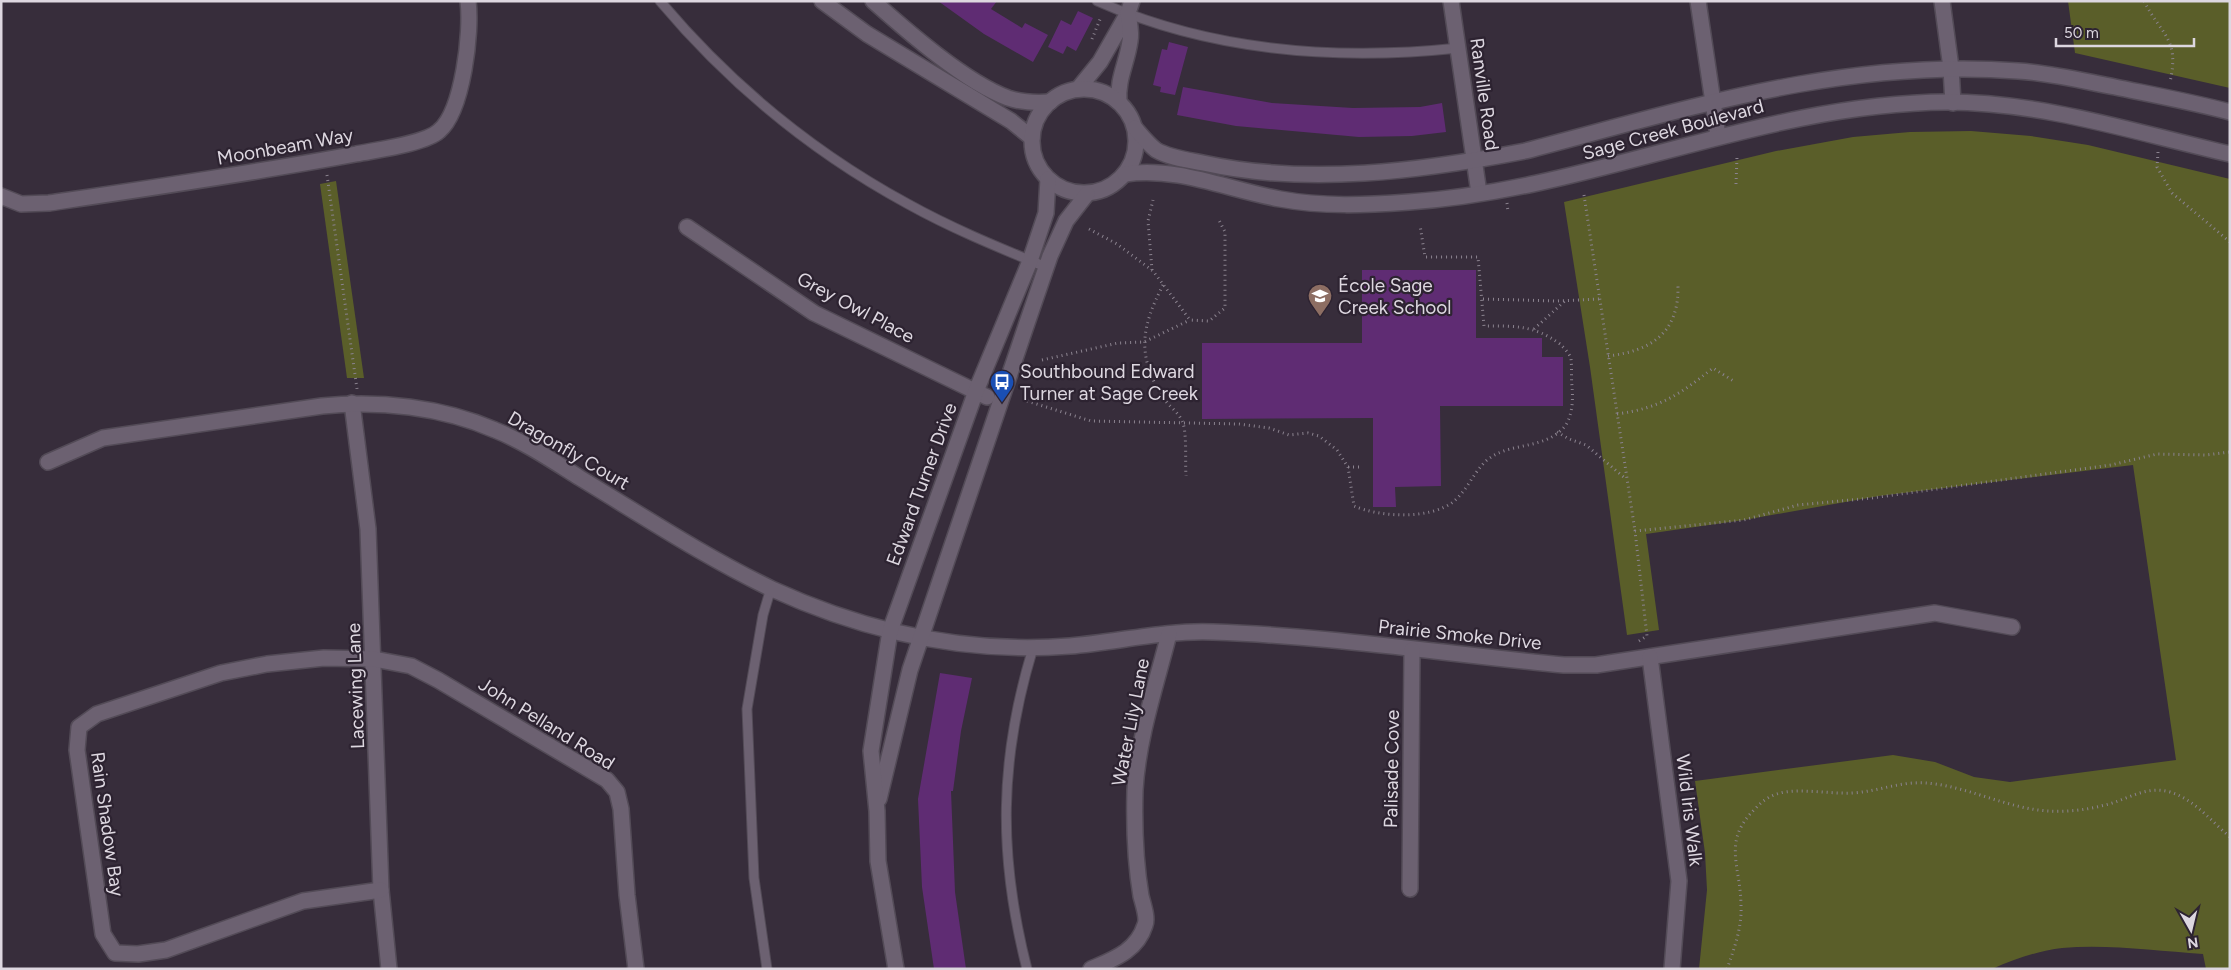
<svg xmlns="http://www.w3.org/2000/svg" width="2231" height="970" font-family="Figtree,sans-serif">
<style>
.green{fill:#5a5e29}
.building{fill:#5f2c73}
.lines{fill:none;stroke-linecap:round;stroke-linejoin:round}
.lane-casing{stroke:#534b57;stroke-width:11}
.street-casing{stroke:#534b57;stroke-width:18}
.secondary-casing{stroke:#534b57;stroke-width:18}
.path{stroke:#8b838f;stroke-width:3;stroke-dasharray:1 4;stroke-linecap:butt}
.lane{stroke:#6c6171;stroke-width:9}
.street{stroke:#6c6171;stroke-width:15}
.secondary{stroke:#6c6171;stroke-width:15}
.labels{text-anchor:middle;stroke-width:4.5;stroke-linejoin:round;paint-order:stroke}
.street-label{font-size:19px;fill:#ddd7e0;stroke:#2d2331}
.poi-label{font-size:19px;fill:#ddd7e0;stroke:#2d2331;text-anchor:start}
</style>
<rect width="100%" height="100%" fill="#372d3b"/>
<g class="green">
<polygon points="2068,1 2230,1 2230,88 2075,53"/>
<path d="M 1971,131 L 2031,136 L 2088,145 L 2230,179 L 2230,969 L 2206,969 L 2203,954 C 2157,951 2108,944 2062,948 C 2038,951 2014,959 1992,969 L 1699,969 L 1707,890 L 1705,853 L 1695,781 L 1893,755 L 1935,762 L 1974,777 L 2010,782 L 2176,760 L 2133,465 L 1879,496 L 1744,520 L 1646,534 L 1659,630 L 1627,635 L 1590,367 L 1564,202 L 1776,151 L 1853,137 L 1910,132 Z"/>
<polygon points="336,181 364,378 347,378 320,184"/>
</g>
<g class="building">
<polygon points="938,1 997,1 991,9 1022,28 1025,23 1048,35 1033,62 984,34"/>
<polygon points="1078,11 1093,18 1076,51 1067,46 1063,54 1048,47 1061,20 1071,25"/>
<polygon points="1169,42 1188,47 1175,95 1160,92 1161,87 1153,85 1162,49 1167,50"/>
<polygon points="1183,87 1272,103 1353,108 1420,107 1442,103 1446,132 1412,136 1359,137 1236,126 1177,115"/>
<polygon points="1362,270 1476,270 1476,338 1542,338 1542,357 1563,357 1563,406 1440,406 1441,486 1395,487 1396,507 1373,507 1373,418 1202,419 1202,343 1362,343"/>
<polygon points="940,673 972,678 961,731 953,791 951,791 955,892 966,969 934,969 922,887 918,799"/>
</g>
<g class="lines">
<defs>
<g id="lane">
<path d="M 660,1 C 729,83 814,153 908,204 C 953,229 1000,248 1046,267"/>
<path d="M 1097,1 C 1212,52 1335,61 1459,48"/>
<polyline points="767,969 754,878 747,709 763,615 771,588"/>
<path d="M 1027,969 C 998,855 999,760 1033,648"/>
</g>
<g id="street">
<polyline points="1451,1 1479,193"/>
<polyline points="1698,1 1718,136"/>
<polyline points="1942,1 1951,68 1953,103"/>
<polyline points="1078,89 1100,62 1128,13 1132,1"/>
<path d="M 1119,102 C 1117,79 1127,63 1130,41 C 1132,32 1129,22 1128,13"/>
<path d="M 1,196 L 21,204 L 49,203 C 151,188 254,173 356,154 C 375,150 425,144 439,131 C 463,111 472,31 468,1"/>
<polyline points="687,227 814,313 987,397"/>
<polyline points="352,403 368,529 381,890 389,969"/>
<path d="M 48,462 L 103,438 L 322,406 C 379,400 442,407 495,430 C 525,442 553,461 580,478 C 643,516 705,557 772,589 C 866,632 967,654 1070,646 C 1118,642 1165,630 1213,632 C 1330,636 1447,654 1564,665 L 1596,665 L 1935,613 L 2012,627"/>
<polyline points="1650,657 1679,881 1672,969"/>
<polyline points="1410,889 1412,650"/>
<polyline points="381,890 303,901 166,950 138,954 115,953 103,934 77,750 79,727 97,714 221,673 267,664 324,658 374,659 411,666 438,680 607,780 617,792 621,809 627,895 636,969"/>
<path d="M 1091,969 C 1114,959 1137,951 1145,925 C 1148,918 1143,904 1141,896 C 1135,861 1134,826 1135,790 C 1138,738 1156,685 1169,634"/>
</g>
<g id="secondary">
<polyline points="822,1 867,34 1011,121 1032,138"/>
<path d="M 873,1 C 908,32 965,82 1008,98 C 1023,103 1036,103 1050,102"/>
<circle cx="1084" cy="141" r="52"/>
<path d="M 1135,128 C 1141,135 1148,144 1156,150 C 1170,158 1188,160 1203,163 C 1308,186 1421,171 1525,151 C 1690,108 1845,58 2018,71 C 2051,73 2083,81 2115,87 C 2154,95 2192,102 2230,112"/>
<path d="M 1125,174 C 1177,166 1229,190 1280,199 C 1323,207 1366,205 1409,202 C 1593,190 1762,103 1947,102 C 2043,102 2137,133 2230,154"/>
<polyline points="879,799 910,670 1027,323 1050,256 1066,221 1087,194"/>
<polyline points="896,969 878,861 877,811 871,751 890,631 976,391 1030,261 1046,213 1048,179"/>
</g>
</defs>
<use href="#lane" class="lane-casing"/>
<use href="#street" class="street-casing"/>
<use href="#secondary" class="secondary-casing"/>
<g class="path">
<path d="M 2144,1 C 2161,35 2180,38 2170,82"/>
<polyline points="1092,39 1101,17"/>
<polyline points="2158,152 2157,167 2172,193 2230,242"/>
<polyline points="327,175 357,389"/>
<polyline points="1736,184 1737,157"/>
<polyline points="1584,195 1635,531"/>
<polyline points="1507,203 1508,212"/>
<polyline points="1089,229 1117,244 1153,271 1190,320 1209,321 1225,308 1225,232 1218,218"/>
<polyline points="1152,270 1148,221 1153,200"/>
<path d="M 1163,285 C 1142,326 1136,354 1162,396 C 1167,405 1179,412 1183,423 C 1187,436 1185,462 1186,476"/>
<polyline points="1483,299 1556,301 1599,299"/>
<polyline points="1534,329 1566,300"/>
<path d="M 1608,356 C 1651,351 1679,333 1678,286"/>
<polyline points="1042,360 1118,343 1144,342 1190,320"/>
<path d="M 1027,401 L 1091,421 L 1239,424 L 1269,428 L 1289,435 L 1308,433 L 1319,436 L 1337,450 L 1348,467 L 1354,506 C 1379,517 1429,520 1453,502 C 1467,491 1473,473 1486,461 C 1508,441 1545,451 1565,426 C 1573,415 1573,398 1572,386 C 1571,377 1572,367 1571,359 C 1570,354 1564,348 1560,344 C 1534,325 1515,326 1484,326 L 1478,257 L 1425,257 L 1420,225"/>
<path d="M 1617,414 C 1660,408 1679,395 1713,368 L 1735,382"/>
<polyline points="1557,432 1569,439 1586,445 1626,479"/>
<polyline points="1348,467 1363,467"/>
<polyline points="1639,641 1647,636 1635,531 1744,520 1798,505 1872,498 2016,478 2111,465 2157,454 2206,455 2230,452"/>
<path d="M 1727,969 C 1734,949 1742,928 1741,906 C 1741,866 1721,841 1756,808 C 1764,799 1773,794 1785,792 C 1807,789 1830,794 1853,793 C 1882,791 1904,779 1935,784 C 1973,789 2010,809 2049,811 C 2067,812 2087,810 2105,805 C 2127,800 2146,785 2170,792 C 2194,799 2212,822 2230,837"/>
</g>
<use href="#lane" class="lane"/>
<use href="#street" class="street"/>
<use href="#secondary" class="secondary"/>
</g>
<defs>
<symbol id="school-pin" viewBox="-11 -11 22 30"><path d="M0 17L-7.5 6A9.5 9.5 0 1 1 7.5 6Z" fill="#8d6e63" stroke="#2d2331"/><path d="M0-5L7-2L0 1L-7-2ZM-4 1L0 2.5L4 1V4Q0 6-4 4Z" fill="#fff"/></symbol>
<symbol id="bus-pin" viewBox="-11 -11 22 30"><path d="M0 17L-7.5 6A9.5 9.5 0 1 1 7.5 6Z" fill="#1a4fb4" stroke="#2d2331"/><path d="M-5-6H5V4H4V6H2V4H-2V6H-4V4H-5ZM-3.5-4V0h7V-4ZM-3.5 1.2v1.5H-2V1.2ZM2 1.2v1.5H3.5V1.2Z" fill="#fff"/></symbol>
</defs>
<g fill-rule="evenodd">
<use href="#school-pin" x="1306" y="282" width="28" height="38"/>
<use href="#bus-pin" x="988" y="368" width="28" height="38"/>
</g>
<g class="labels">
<g class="street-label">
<text transform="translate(1485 94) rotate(82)" y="7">Ranville Road</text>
<text transform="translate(1673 129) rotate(-15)" y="7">Sage Creek Boulevard</text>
<text transform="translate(285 146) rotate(-10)" y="7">Moonbeam Way</text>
<text transform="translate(856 307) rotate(28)" y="7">Grey Owl Place</text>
<text transform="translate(569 450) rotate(30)" y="7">Dragonfly Court</text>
<text transform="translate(921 484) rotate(-70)" y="7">Edward Turner Drive</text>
<text transform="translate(1460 634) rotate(6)" y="7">Prairie Smoke Drive</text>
<text transform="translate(355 686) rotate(-92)" y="7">Lacewing Lane</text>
<text transform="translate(1130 722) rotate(-79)" y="7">Water Lily Lane</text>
<text transform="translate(547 723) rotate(32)" y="7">John Pelland Road</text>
<text transform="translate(1391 769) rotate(-89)" y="7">Palisade Cove</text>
<text transform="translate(1690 810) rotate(83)" y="7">Wild Iris Walk</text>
<text transform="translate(108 824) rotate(82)" y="7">Rain Shadow Bay</text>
</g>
<g class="poi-label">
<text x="1338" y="292">École Sage<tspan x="1338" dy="22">Creek School</tspan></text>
<text x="1020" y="378">Southbound Edward<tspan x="1020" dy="22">Turner at Sage Creek</tspan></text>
</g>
</g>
<rect width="2231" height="970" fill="none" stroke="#ddd7e0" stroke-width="5"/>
<g transform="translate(2191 930) rotate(172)" stroke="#2d2331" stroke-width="4" paint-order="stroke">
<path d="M0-4L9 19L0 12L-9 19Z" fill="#ddd7e0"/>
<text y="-8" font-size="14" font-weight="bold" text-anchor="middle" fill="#ddd7e0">N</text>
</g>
<path d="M2056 38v8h138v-8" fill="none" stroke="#ddd7e0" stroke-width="2.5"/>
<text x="2064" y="38" font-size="15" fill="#ddd7e0" stroke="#2d2331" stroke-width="4" paint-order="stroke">50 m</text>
</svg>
